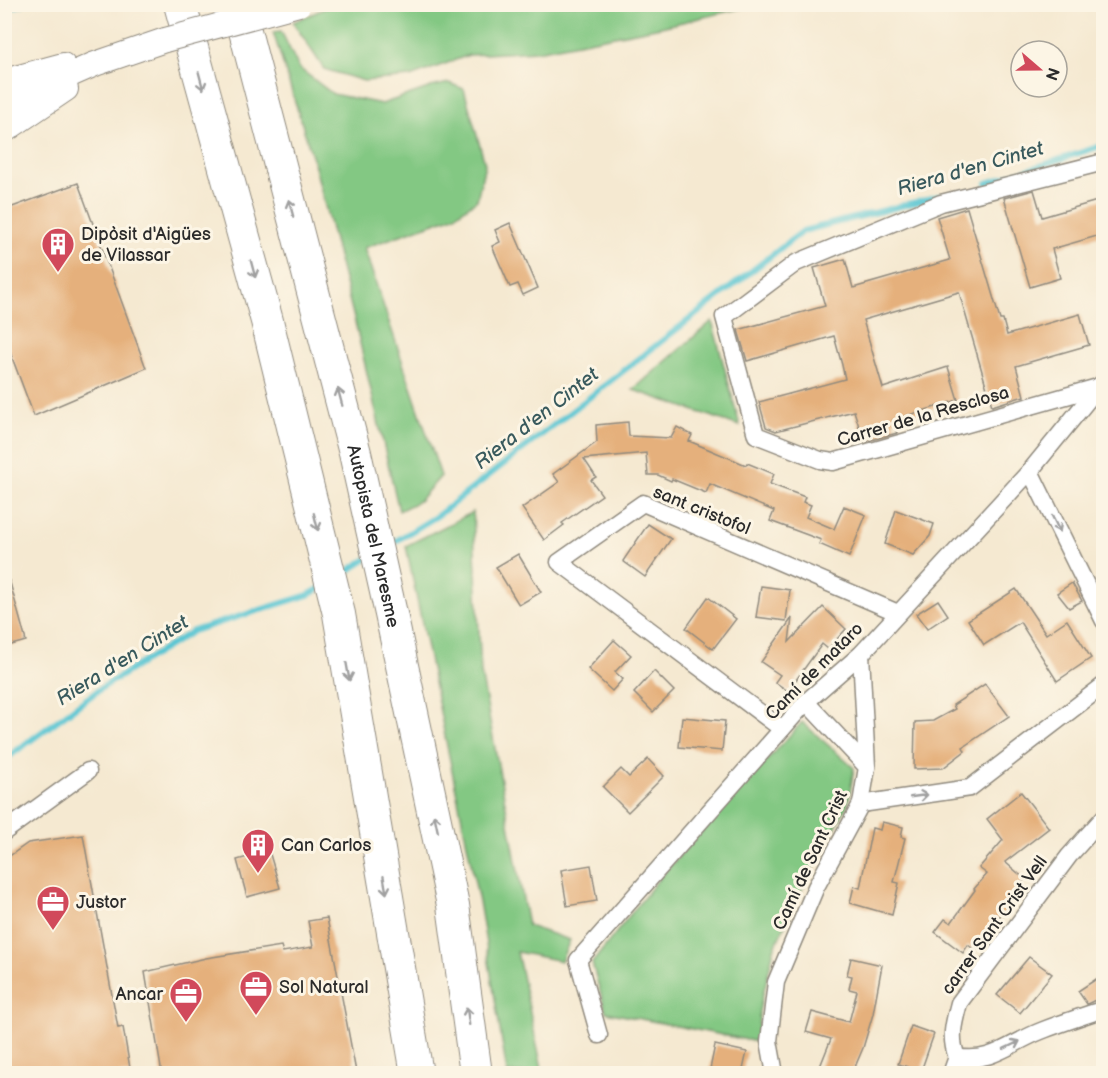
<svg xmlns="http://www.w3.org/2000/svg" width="1108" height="1078" font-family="'Balsamiq Sans',sans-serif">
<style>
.green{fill:#83c883;stroke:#577a57;stroke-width:1.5}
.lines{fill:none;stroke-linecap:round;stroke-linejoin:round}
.stream{stroke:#5ac6d3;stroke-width:6}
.building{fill:#e5b07c}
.street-casing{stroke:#908a7e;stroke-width:19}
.secondary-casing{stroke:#908a7e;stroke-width:26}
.highway-casing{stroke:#908a7e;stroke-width:34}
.street{stroke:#fff;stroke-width:16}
.secondary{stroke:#fff;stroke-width:24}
.highway{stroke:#fff;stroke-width:32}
.secondary-bridge-casing{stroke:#908a7e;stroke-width:26;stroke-linecap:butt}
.secondary-bridge{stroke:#fff;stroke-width:24}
.oneway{stroke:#a0a0a0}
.labels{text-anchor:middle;stroke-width:6;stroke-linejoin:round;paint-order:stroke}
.poi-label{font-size:18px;fill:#2b2b2b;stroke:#fcf5e5;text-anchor:start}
.street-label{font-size:18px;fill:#2b2b2b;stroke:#fcf5e5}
.water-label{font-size:20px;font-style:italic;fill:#395a5d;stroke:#fcf5e5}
</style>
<rect width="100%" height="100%" fill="#fcf5e5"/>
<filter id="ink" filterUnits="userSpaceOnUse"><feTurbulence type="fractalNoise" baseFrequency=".0167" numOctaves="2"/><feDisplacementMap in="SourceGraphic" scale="12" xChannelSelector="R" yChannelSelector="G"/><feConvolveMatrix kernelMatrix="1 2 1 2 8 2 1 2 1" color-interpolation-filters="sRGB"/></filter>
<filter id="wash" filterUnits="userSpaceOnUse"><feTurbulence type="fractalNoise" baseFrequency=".008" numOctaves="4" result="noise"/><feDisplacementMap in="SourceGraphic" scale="24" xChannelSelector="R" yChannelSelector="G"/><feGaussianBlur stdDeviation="1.35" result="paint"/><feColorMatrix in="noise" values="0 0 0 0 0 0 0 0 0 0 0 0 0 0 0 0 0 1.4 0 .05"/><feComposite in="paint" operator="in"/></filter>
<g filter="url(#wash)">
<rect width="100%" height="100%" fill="#f5e9d1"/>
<g class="green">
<polygon points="353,5 353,4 755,5 661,27 537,51 469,55 410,77 364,81 324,69 293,22 328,7"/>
<polygon points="281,31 299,68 333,94 382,104 431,87 449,83 464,89 485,164 477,200 454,216 364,248 441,476 419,501 399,511 356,326 313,159 273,32"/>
<polygon points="712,321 740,426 633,390"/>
<polygon points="473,512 481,673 528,926 570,940 561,961 517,952 543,1073 507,1073 480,907 406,546"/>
<polygon points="802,722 854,768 848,804 802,889 774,949 759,1011 758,1042 606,1012 592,963 661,876"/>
</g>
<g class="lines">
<g class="stream">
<polyline points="4,10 22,4"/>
<polyline points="987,183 1104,145"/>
<polyline points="386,547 437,516 803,231 940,196"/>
<polyline points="340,576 370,557"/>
<polyline points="4,760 100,689 193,631 308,595 324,586"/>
</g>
</g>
<g id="blocks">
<g class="building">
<polygon points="78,183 146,368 34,416 4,336 4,210"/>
<polygon points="1034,190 1042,217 1104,199 1104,234 1052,249 1060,278 1030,287 1004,198"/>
<polygon points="967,208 1000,320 1003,320 1007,335 1080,314 1089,345 1016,366 1024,396 992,406 959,292 863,320 883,388 948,367 958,400 893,420 897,433 864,442 854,411 776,431 766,427 759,402 845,379 842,365 834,336 747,361 738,330 825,306 814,268 845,259 853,288 950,260 937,217"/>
<polygon points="510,223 538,288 523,295 518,284 510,287 492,246 500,242 495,230"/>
<polygon points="628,422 629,436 671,438 677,427 692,435 689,441 746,465 747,463 774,474 770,484 805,497 803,502 811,505 806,517 834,529 844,506 866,515 849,557 819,544 821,540 770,521 774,511 710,484 706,493 672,479 671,481 658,475 648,475 646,453 584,459 596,477 591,480 602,495 562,523 564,525 544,540 522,508 559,482 553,474 597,442 596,425"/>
<polygon points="896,510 934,524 930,536 913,555 885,544"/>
<polygon points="648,524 671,539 645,577 623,561"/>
<polygon points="518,554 541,592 519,605 496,567"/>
<polygon points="9,579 26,641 4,647 4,580"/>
<polygon points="1072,583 1082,601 1069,608 1057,593"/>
<polygon points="761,586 790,590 786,621 756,617"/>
<polygon points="1016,589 1046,634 1067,620 1091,658 1057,681 1020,622 984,645 968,620"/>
<polygon points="708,597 736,619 713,649 686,628"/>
<polygon points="938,600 948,615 927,629 916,614"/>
<polygon points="823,607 846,629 828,649 822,644 788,691 775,682 780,675 761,662 792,618 789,642"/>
<polygon points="614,640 631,655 615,672 623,679 612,691 588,669"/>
<polygon points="654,671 674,691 653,712 634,693"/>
<polygon points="985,684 1009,716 963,747 965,751 943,768 914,769 915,722 933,721 955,709 953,705"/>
<polygon points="682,717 725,721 722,751 679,747"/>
<polygon points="648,759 664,776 628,812 603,787 621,769 629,777"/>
<polygon points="1021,792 1049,828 1005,862 1025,879 1010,897 1016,901 1004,915 1002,913 975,950 968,945 963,953 935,932 945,919 951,923 975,890 974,889 987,874 979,868 1003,840 987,819"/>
<polygon points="882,822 903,827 901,837 905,838 894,882 899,883 892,915 850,903 854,886 860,888 872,828 880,830"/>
<polygon points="83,835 118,1028 123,1027 131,1074 4,1074 4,860 28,843"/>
<polygon points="269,851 280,888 247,897 237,860"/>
<polygon points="591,865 597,901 567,906 561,870"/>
<polygon points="327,918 356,1072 345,1074 162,1074 145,972 206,958 281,946 283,952 313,947 308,921"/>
<polygon points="1029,957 1052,974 1020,1013 997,995"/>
<polygon points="851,958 882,965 873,1014 863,1048 852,1074 817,1074 831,1039 806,1032 812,1012 849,1022 857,991 849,989 852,976 847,975"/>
<polygon points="1104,974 1104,996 1087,1004 1078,991"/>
<polygon points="911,1026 934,1034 921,1071 898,1064"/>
<polygon points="715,1045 747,1052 742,1074 709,1074"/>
</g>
</g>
</g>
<g filter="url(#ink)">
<use href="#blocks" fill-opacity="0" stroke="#908a7e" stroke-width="1.5"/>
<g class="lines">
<defs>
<g id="street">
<polyline points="1098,387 833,462 820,460 756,435 724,317 796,263 941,203 1104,162"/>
<polyline points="1030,471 1104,621"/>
<polyline points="861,654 867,767"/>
<polyline points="782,729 559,562 643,503 898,613"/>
<polyline points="861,804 970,788 1104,685"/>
<polyline points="4,832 88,771"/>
<polyline points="599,1035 578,960 806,702 861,654 1030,471 1100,385"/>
<path d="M 957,1057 C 949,1038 954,1022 959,1003 L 1069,856 L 1104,817"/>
<path d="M 957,1057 C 991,1064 1010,1043 1041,1031 C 1061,1023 1083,1016 1104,1009"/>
<polyline points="775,1074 769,1041 776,982 816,887 861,804 867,767 806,702"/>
<polyline points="951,1074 957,1057"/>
</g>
<g id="secondary">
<polyline points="4,81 63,65"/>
<polyline points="4,104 95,64 165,40"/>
<polyline points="4,131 66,89"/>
</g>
<g id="highway">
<polyline points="180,4 267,321 339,614 417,1074"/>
<path id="s1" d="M 238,4 L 355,453 L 391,614 L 453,905 L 476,1074"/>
</g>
</defs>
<use href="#street" class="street-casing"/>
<use href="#secondary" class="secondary-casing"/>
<use href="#highway" class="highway-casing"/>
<use href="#street" class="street"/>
<use href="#secondary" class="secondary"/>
<use href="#highway" class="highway"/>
<defs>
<polyline id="secondary-bridge" points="165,40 299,4"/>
</defs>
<use href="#secondary-bridge" class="secondary-bridge-casing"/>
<use href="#secondary-bridge" class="secondary-bridge"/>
</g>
<defs><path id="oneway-shaft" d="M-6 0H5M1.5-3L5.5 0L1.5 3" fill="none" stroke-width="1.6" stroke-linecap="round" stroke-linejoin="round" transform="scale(1.5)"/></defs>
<g class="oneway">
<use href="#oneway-shaft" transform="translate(201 81) rotate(75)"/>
<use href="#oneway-shaft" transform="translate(291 208) rotate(-105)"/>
<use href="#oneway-shaft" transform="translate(253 269) rotate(75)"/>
<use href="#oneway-shaft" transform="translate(340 397) rotate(-105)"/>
<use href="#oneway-shaft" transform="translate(316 522) rotate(76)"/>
<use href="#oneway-shaft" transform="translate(1056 524) rotate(64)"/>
<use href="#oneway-shaft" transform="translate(348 672) rotate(80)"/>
<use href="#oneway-shaft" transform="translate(919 796) rotate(-8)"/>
<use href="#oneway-shaft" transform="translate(436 823) rotate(-102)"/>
<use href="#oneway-shaft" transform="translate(385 885) rotate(80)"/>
<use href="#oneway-shaft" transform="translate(468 1016) rotate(-98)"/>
<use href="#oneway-shaft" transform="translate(1012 1045) rotate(-26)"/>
</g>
</g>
<defs>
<symbol id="building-pin" viewBox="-11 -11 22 30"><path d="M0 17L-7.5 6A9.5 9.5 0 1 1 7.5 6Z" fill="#d1495b" stroke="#fcf5e5"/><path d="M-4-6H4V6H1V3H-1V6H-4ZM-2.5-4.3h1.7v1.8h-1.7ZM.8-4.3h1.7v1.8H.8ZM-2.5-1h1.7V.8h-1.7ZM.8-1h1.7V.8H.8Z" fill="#fff"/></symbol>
<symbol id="office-pin" viewBox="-11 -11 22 30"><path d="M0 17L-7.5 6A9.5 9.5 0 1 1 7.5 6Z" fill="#d1495b" stroke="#fcf5e5"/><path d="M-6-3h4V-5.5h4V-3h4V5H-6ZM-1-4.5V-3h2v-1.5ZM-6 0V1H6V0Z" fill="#fff"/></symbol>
</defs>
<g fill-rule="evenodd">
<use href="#building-pin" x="39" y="225" width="38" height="52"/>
<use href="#building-pin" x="239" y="826" width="38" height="52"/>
<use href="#office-pin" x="34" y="883" width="38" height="52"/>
<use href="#office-pin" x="237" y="968" width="38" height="52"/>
<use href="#office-pin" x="167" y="975" width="38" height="52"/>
</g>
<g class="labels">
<g class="poi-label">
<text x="81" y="240">Dipòsit d'Aigües<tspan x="81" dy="21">de Vilassar</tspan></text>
<text x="281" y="851">Can Carlos</text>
<text x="76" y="908">Justor</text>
<text x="279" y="993">Sol Natural</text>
<text x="163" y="1000" text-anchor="end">Ancar</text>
</g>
<g class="street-label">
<text transform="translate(923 416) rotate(-16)" y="6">Carrer de la Resclosa</text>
<text transform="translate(702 510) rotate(22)" y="6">sant cristofol</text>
<text dy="6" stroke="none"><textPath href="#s1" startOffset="549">Autopista del Maresme</textPath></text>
<text transform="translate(814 671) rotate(-45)" y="6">Camí de mataro</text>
<text transform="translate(810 860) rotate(-65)" y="6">Camí de Sant Crist</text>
<text transform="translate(994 925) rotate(-54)" y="6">carrer Sant Crist Vell</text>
</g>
<g class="water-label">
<text transform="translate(970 168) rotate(-16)" y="7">Riera d'en Cintet</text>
<text transform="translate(536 418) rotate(-38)" y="7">Riera d'en Cintet</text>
<text transform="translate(122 660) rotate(-32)" y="7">Riera d'en Cintet</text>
</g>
</g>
<rect width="1108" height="1078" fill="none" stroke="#fcf5e5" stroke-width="24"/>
<g transform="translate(1039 69) rotate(110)"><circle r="28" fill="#fcf5e5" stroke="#a8a49b" stroke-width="1.5"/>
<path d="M0-4.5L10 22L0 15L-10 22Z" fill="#d1495b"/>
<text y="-9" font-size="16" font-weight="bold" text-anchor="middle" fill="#2b2b2b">N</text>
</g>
</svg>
